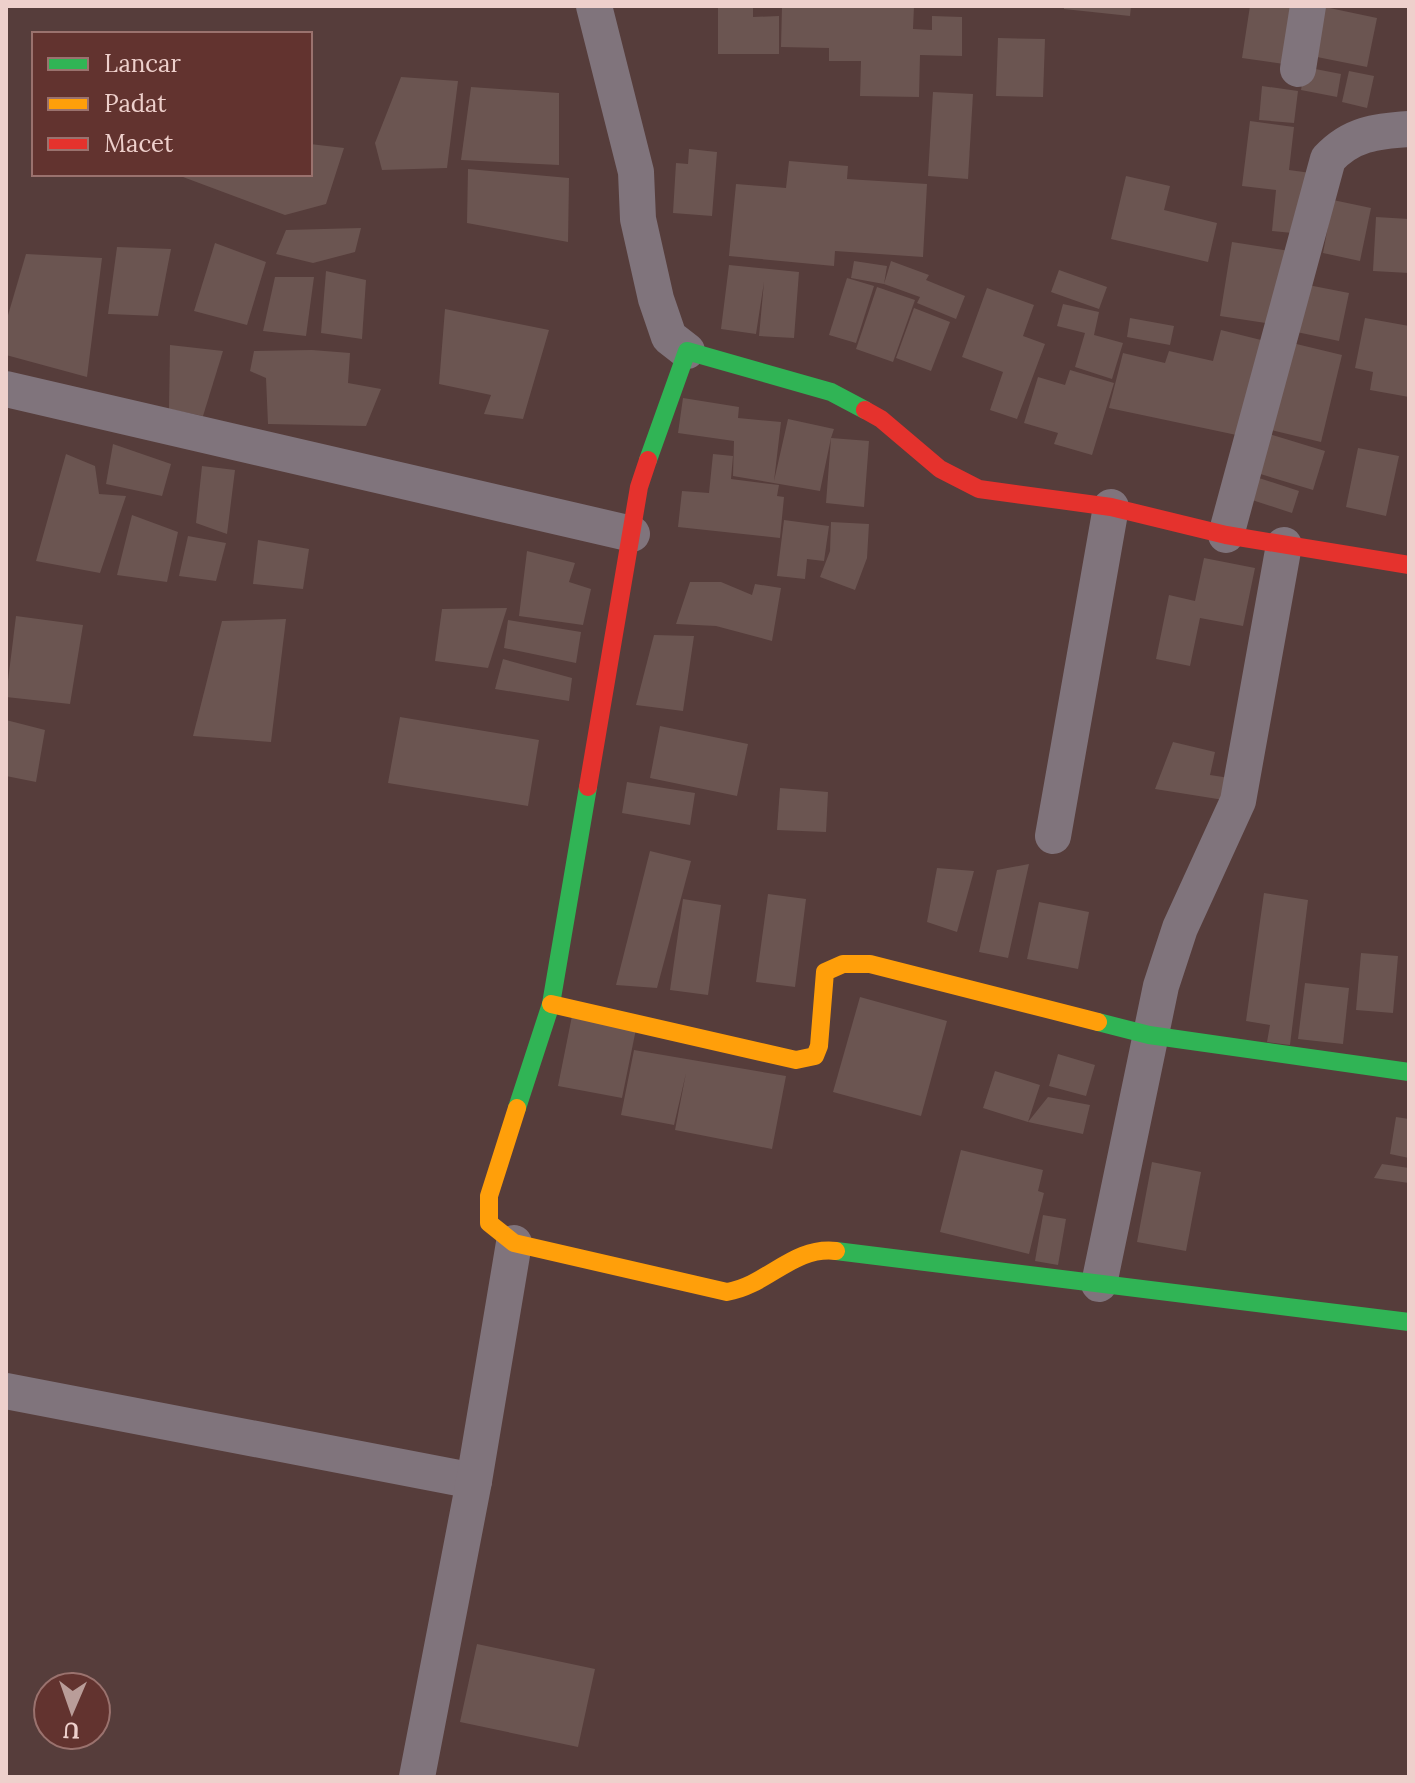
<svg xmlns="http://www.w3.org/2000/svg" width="1415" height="1783" font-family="Lora,serif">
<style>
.building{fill:#6b5551}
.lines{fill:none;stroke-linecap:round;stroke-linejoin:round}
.street{stroke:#80747c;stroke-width:36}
.fast{stroke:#30b455;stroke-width:18}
.slow{stroke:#ff9f0a;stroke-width:18}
.jam{stroke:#e5322d;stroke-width:18}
</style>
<rect width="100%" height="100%" fill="#563d3b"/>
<g class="building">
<polygon points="718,6 753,6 753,17 779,16 779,54 718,54"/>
<polygon points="782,6 914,6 913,29 932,30 932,16 962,17 962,56 920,55 919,97 860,96 861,61 829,61 829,48 781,47"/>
<polygon points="1064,6 1131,6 1130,16 1064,9"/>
<polygon points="1250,6 1299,6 1291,65 1242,58"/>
<polygon points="1320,6 1377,18 1367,67 1307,55"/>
<polygon points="998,38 1045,39 1043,97 996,96"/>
<polygon points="1305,67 1341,74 1337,97 1301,90"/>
<polygon points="1349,71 1374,76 1367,108 1342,102"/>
<polygon points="401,77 458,81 447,168 382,170 375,143"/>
<polygon points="1262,86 1298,91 1294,123 1259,120"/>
<polygon points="471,87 559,93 559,165 461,160"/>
<polygon points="933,92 973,94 968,179 928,176"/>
<polygon points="1250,121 1294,127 1289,170 1311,173 1303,234 1272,231 1276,190 1242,186"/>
<polygon points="310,144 344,148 326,204 285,215 183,177 183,174 310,174"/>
<polygon points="689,149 717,152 712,216 673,213 676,163 688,164"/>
<polygon points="789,161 848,166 847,179 927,184 923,257 835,251 834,266 729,256 736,184 786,188"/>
<polygon points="468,169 569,178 568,242 467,223"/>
<polygon points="1126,176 1170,186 1164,210 1217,223 1208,262 1111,239"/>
<polygon points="1333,200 1371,208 1360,261 1323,253"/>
<polygon points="1376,217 1409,219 1409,273 1373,271"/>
<polygon points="361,228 355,252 313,263 276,254 286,230"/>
<polygon points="1232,242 1290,251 1278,325 1220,316"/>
<polygon points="215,243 266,262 247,325 194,311"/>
<polygon points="117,247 171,249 158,316 108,314"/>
<polygon points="26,254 102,258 87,377 6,355 6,322"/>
<polygon points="854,261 887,266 884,284 891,261 929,275 926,280 965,296 956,319 917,303 920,297 884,284 851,278"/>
<polygon points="729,265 799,272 794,338 759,336 764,282 756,334 721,329"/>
<polygon points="1059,270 1107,287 1099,309 1051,292"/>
<polygon points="326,271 366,280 362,339 321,333"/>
<polygon points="275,277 314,277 306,336 263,331"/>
<polygon points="847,278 874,286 856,343 829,335"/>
<polygon points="1303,284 1349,293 1339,341 1292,331"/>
<polygon points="877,287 915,300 893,362 856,349"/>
<polygon points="987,288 1034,305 1023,336 1045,344 1017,419 990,410 1003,372 962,357"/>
<polygon points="1063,304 1099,312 1094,335 1123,343 1112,379 1075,367 1085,333 1057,326"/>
<polygon points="914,308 950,322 931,371 896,358"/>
<polygon points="445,309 549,330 523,419 484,414 491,395 439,384"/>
<polygon points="1130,318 1174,326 1170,345 1127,337"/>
<polygon points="1365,318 1409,326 1409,397 1370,390 1373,372 1355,368"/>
<polygon points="1221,330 1269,342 1246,437 1109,408 1123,353 1165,363 1169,351 1213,361"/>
<polygon points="1284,341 1342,355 1321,442 1263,428"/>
<polygon points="170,345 223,351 203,416 169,409"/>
<polygon points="312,350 350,353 348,383 381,389 366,426 268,424 266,378 250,371 254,351"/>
<polygon points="1070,370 1114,383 1092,455 1054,444 1058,433 1024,423 1038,377 1065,385"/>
<polygon points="683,398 739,407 738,418 781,422 774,481 788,419 834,429 831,438 869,441 864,507 826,503 831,438 820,491 733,476 734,441 678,433"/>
<polygon points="1269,434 1325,451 1313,490 1257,473"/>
<polygon points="113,444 171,464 162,496 106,484"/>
<polygon points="1358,448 1399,456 1386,516 1346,507"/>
<polygon points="66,454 95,466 99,494 126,496 100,573 36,561"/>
<polygon points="713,454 733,456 731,479 779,485 777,496 784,497 780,538 678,527 682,491 709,493"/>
<polygon points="202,466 235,470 227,534 196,523"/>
<polygon points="1256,477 1299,491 1292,513 1249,499"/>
<polygon points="132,515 178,532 167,582 117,575"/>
<polygon points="784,520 829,526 824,561 807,559 805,579 777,576"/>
<polygon points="831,522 869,524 867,558 855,590 820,577 830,551"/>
<polygon points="188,536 226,543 216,581 179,576"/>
<polygon points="258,540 309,549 303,589 253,584"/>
<polygon points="527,551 575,563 569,582 591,589 583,625 519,616"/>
<polygon points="1204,558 1255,568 1243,626 1200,618 1190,666 1156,659 1169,595 1195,601"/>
<polygon points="690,582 721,582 752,595 755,584 781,588 772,641 716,626 676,624"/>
<polygon points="507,608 488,668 435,661 442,609"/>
<polygon points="16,616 83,625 70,704 6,697"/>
<polygon points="286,619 271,742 193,736 222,621"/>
<polygon points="508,620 581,632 576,663 504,648"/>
<polygon points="654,635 694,636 683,711 636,705"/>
<polygon points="503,659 572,678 569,701 495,689"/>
<polygon points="400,717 539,740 528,806 388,783"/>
<polygon points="6,720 45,730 36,782 6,776"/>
<polygon points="660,726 748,744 737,796 650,778"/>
<polygon points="1173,742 1215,752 1210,775 1236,779 1230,801 1155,789"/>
<polygon points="627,782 695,793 690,825 622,813"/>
<polygon points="780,788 828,792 826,832 777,830"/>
<polygon points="650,851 691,861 657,988 616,985"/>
<polygon points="1029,864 1008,958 979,952 997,870"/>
<polygon points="937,868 974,871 957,932 927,922"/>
<polygon points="1264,893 1308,900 1290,1045 1267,1042 1270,1025 1246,1021"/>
<polygon points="768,894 806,899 795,987 756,982"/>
<polygon points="683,899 721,905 708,995 670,990"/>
<polygon points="1039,902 1089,912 1078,969 1027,959"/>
<polygon points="1361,953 1398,956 1393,1013 1356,1010"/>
<polygon points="1305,983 1349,988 1343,1044 1298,1039"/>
<polygon points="860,997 947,1021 921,1116 833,1092"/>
<polygon points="572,1016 636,1029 622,1098 558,1086"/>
<polygon points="634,1050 786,1076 772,1149 675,1130 686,1073 674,1125 621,1115"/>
<polygon points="1058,1054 1095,1065 1086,1096 1049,1086"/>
<polygon points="995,1071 1040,1085 1028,1122 1048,1097 1090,1105 1083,1134 1028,1122 983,1108"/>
<polygon points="1396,1117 1409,1119 1409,1158 1390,1154"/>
<polygon points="961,1150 1043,1170 1038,1191 1044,1193 1029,1254 940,1232"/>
<polygon points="1152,1162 1201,1172 1186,1251 1137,1242"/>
<polygon points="1382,1164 1409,1168 1409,1183 1374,1178"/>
<polygon points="1043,1215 1066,1219 1058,1265 1035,1261"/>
<polygon points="477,1644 595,1669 578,1747 460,1722"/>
</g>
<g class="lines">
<g class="street">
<polyline points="594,6 636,172 638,219 656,299 669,337 687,351"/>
<polyline points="1298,69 1308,6"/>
<polyline points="6,389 632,534"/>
<path d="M 1226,535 L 1328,159 C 1351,134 1376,131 1409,129"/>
<polyline points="1053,836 1111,507"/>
<polyline points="1099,1284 1161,986 1180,928 1238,801 1284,545"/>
<polyline points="6,1391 474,1481"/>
<polyline points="417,1777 474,1481 514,1243"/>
</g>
<g class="fast">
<polyline points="648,460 687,351 831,392 865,410"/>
<polyline points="1098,1022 1149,1035 1409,1072"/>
<polyline points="517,1108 551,1004 588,787"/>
<polyline points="836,1251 1409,1322"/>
</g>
<g class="slow">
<polyline points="551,1004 796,1060 815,1056 819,1046 825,972 843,964 870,964 1098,1022"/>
<path d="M 517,1108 L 489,1196 L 489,1223 L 514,1243 L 727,1292 C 768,1285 793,1246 836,1251"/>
</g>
<g class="jam">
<polyline points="865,410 881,419 940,469 979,489 1111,507 1226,535 1409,565"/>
<polyline points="588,787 639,487 648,460"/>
</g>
</g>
<rect width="1415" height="1783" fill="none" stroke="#eed0cc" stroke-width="16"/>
<rect x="32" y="32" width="280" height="144" fill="#62332f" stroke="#9a726e" stroke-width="2"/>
<rect x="48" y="58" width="40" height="12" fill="#30b455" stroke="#9a726e" stroke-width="2"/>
<text x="104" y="72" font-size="24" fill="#eed0cc">Lancar</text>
<rect x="48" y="98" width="40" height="12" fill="#ff9f0a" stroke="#9a726e" stroke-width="2"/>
<text x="104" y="112" font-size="24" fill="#eed0cc">Padat</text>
<rect x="48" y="138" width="40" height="12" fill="#e5322d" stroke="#9a726e" stroke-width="2"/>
<text x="104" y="152" font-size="24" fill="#eed0cc">Macet</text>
<g transform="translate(72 1711) rotate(182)"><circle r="38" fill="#62332f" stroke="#9a726e" stroke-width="2"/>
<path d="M0-6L14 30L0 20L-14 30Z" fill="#b99d99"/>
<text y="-12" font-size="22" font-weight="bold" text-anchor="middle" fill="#eed0cc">U</text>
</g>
</svg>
